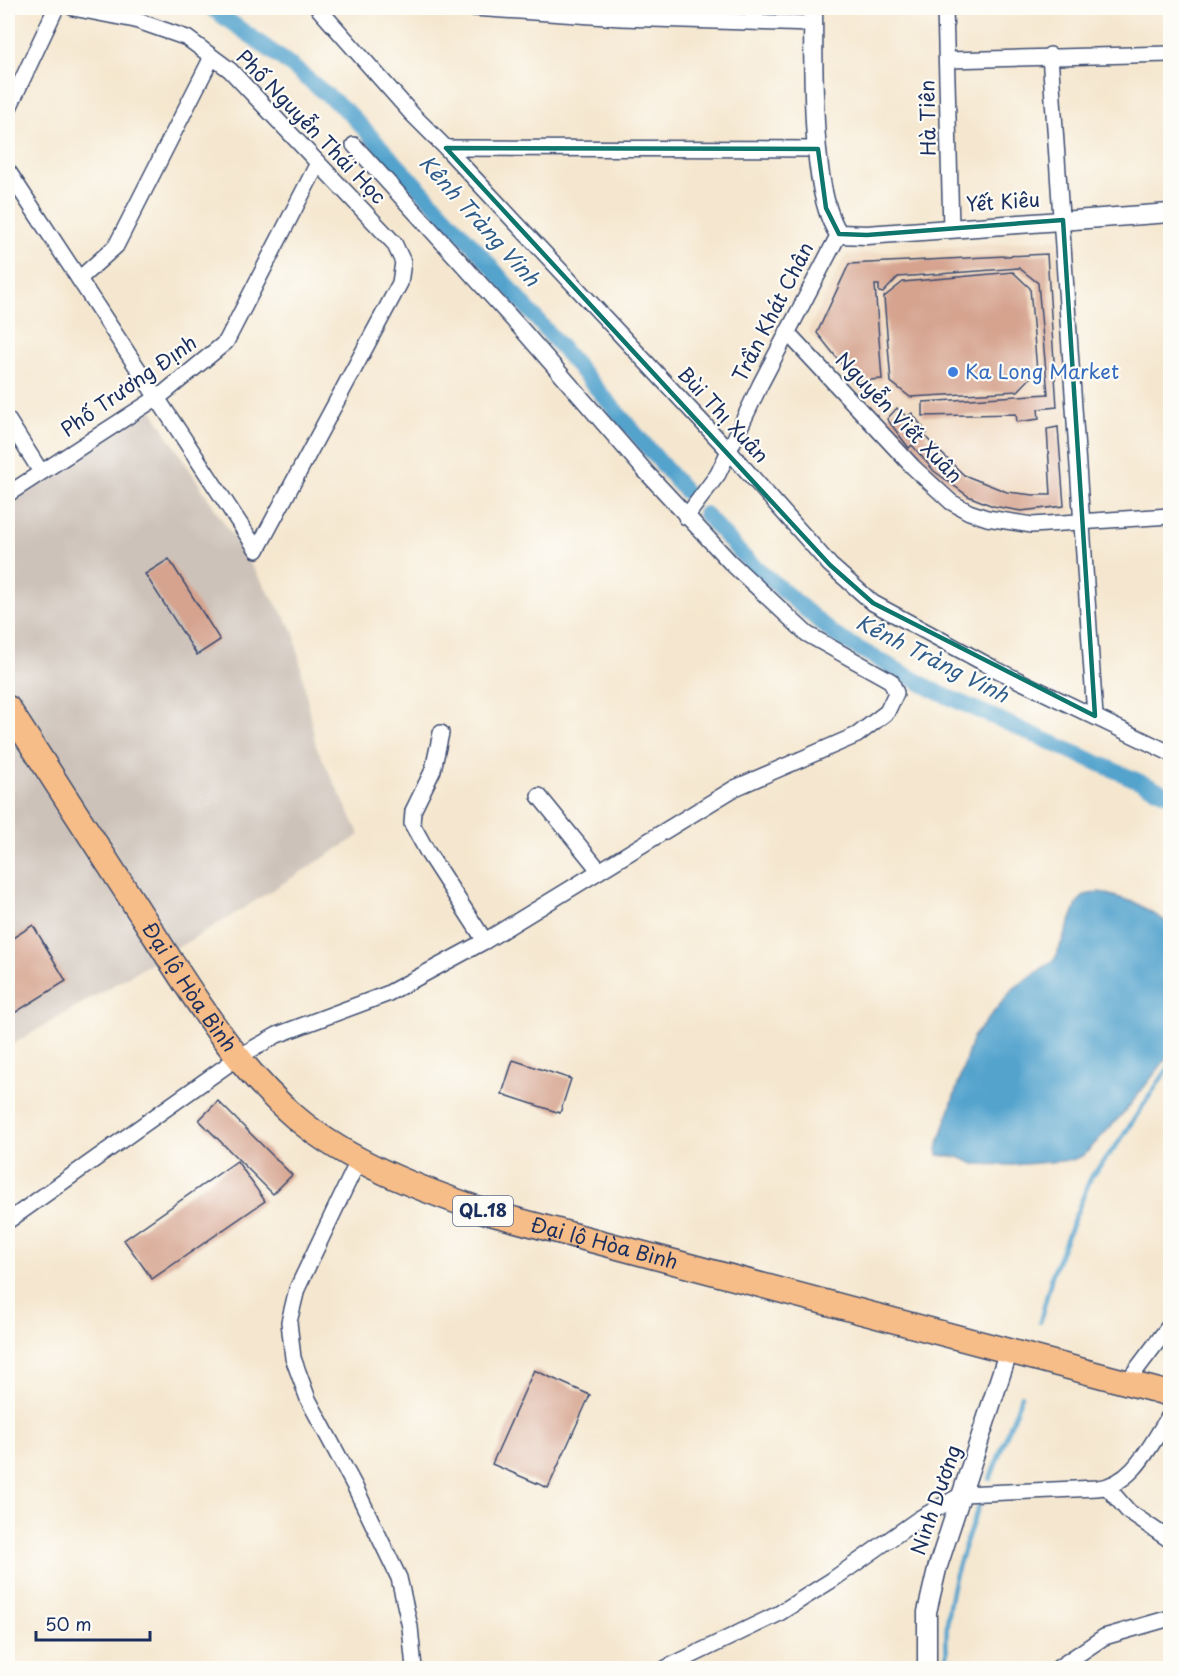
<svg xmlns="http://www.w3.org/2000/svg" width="1178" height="1676" font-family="'Playpen Sans',sans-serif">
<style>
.built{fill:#efd6bb}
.industrial{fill:#cdc2b9}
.water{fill:#53a3cd;stroke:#376996;stroke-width:1.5}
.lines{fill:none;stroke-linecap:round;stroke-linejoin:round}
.stream{stroke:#53a3cd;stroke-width:4.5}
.canal{stroke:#53a3cd;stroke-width:16}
.building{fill:#d5a38e}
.minor-casing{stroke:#3c4b6f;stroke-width:18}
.tertiary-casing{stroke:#3c4b6f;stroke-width:21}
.trunk-casing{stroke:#3c4b6f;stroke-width:27}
.minor{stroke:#fff;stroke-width:15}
.tertiary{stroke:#fff;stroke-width:18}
.trunk{stroke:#f7bd88;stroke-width:24}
.marked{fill:none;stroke:#0f766e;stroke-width:4.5;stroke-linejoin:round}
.shop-dot{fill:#3f7fe0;stroke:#fdfcf7;stroke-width:2}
.labels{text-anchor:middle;stroke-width:4.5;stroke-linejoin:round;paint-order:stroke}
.shield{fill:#fdfcf7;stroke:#5f6c8c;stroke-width:1.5}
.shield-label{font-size:18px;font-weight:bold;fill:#1b2f5e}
.street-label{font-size:20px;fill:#1b2f5e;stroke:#fdfcf7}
.shop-label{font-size:20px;fill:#366cbe;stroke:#fdfcf7;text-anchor:start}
.water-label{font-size:21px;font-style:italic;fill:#315d8a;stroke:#fdfcf7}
</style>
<rect width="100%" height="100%" fill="#fdfcf7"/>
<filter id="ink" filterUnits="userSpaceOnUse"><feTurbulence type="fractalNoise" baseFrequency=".0167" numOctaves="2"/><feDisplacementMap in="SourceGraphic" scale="12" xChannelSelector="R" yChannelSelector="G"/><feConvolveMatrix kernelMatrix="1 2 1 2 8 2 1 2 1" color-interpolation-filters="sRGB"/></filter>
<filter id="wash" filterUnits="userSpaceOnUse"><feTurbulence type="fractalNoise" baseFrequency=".008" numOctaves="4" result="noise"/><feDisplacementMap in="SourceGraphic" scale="24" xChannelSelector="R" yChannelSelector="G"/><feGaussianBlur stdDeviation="1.35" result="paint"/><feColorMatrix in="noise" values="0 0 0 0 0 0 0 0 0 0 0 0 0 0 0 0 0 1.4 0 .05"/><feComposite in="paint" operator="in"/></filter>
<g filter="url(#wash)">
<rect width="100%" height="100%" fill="#f5e7cf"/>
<polygon class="built" points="1058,239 1072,513 1036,517 997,512 958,497 921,466 808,331 846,255"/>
<polygon class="industrial" points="151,409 294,632 316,746 360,835 228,918 8,1047 8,504"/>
<polygon class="water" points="1100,892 1136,903 1170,924 1170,1054 1127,1109 1084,1155 1072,1160 1013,1165 975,1164 958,1157 938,1155 937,1149 973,1037 1013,989 1055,959 1078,902 1085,895"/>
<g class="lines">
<g class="stream">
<polyline points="1040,1322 1053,1272 1091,1177 1119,1142 1170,1065"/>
<polyline points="990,1479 1022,1395"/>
<path d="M 948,1668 C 940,1609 960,1557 980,1503"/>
</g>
<g class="canal">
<polyline points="211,8 288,63 349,113 477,250 686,492"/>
<polyline points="705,514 744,557 836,636 937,692 1170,795"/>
</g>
</g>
<g id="blocks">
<g class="building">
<polygon points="1047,254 1057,407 1038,409 1039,419 1017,422 1016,414 923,416 923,402 1048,394 1038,283 1019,268 898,277 883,293 879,292 879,285 875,285 882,379 855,381 817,333 849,264"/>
<polygon points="1013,272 1030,288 1037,371 1018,391 910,397 891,382 884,297 903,282"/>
<polygon points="897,408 907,417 912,413 927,433 924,435 932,444 964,475 1007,492 1034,495 1051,495 1047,429 1058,427 1064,506 1021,511 993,506 968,496 934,471 912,445 909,448 887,419"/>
<polygon points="169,559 220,640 197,655 145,574"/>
<polygon points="33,925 66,981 8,1017 8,941"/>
<polygon points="513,1060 571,1079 560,1113 502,1094"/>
<polygon points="218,1101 292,1175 273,1194 199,1120"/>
<polygon points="237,1161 265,1201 152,1279 124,1240"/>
<polygon points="534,1370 590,1395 548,1488 492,1464"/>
</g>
</g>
</g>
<g filter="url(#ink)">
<use href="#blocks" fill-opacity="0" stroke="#3c4b6f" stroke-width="1.5"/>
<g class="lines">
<defs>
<g id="minor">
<polyline points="318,8 412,114 446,148 730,452 830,565 873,603 995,669 1170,753"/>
<polyline points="474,8 621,18 813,24"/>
<polyline points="945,8 951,228"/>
<polyline points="1050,55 1095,716"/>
<polyline points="948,60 1170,54"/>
<polyline points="8,110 56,8"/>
<polyline points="446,148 818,149"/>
<polyline points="8,171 257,550 400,283 403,262 394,243 230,70 187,38 135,20 73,8"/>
<polyline points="79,279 116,246 212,57"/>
<polyline points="787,332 913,467 951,502 969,512 987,518 1032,525 1170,516"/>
<polyline points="8,420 41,472"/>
<polyline points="8,494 164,393 226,342 318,163"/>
<polyline points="686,517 718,474 760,385 839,234"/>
<polyline points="441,733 433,770 413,811 412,824 428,853 485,941"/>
<polyline points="539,796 599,870"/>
<polyline points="359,1159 297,1289 289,1322 293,1358 308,1399 355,1487 399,1578 410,1627 414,1668"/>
<polyline points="8,1221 240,1056 277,1035 387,994 485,941 735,788 857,735 887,712 896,693 891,681 807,634 730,562 646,472 525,333 354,145"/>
<polyline points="1127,1382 1170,1325"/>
<polyline points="1107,1487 1129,1512 1170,1540"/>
<path d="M 666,1668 L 778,1614 L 832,1580 L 920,1518 L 963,1494 L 1097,1488 C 1134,1485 1151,1443 1170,1415"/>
<polyline points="1058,1668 1104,1637 1170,1618"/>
</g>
<g id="tertiary">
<path d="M 813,8 C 814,61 809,193 839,234 L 867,235 L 1170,213"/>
<polyline points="927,1668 927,1612 937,1569 1009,1350"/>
</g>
<g id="trunk">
<path id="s1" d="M 8,708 C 54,779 100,851 146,922 C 188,988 235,1066 295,1117 C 350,1164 423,1190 490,1213 L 1170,1394"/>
</g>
</defs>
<use href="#minor" class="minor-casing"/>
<use href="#tertiary" class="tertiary-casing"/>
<use href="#trunk" class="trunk-casing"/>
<use href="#minor" class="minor"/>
<use href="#tertiary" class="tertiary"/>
<use href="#trunk" class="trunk"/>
</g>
</g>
<path class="marked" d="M 446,148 L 818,149 L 826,208 L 839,234 L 867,235 L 1063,220 L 1095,716 L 873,603 L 830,565 Z"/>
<circle class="shop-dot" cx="953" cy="372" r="6"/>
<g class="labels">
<rect class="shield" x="453" y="1196" width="60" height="30" rx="4.5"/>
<g class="shield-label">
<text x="483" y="1217">QL.18</text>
</g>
<g class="street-label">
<text transform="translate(928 118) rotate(-91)" y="7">Hà Tiên</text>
<text transform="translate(311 127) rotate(46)" y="7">Phố Nguyễn Thái Học</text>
<text transform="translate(1003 202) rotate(-4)" y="7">Yết Kiêu</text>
<text transform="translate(773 312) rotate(-63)" y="7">Trần Khát Chân</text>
<text transform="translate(129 386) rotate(-35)" y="7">Phố Trương Định</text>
<text transform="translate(723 415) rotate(47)" y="7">Bùi Thị Xuân</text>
<text transform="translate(899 418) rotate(46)" y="7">Nguyễn Viết Xuân</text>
<text dy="7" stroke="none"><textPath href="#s1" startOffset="333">Đại lộ Hòa Bình</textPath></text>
<text dy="7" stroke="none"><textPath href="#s1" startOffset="838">Đại lộ Hòa Bình</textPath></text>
<text transform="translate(936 1500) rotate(-71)" y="7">Ninh Dương</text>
</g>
<g class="shop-label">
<text x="965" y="379">Ka Long Market</text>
</g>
<g class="water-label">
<text transform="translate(479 221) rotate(48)" y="7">Kênh Tràng Vinh</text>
<text transform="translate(932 659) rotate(27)" y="7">Kênh Tràng Vinh</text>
</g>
</g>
<rect width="1178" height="1676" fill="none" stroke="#fdfcf7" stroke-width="30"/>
<path d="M36 1631v9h114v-9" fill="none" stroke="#1b2f5e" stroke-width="3"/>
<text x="45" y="1631" font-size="18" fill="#1b2f5e" stroke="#fdfcf7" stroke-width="4.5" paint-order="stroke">50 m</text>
</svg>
